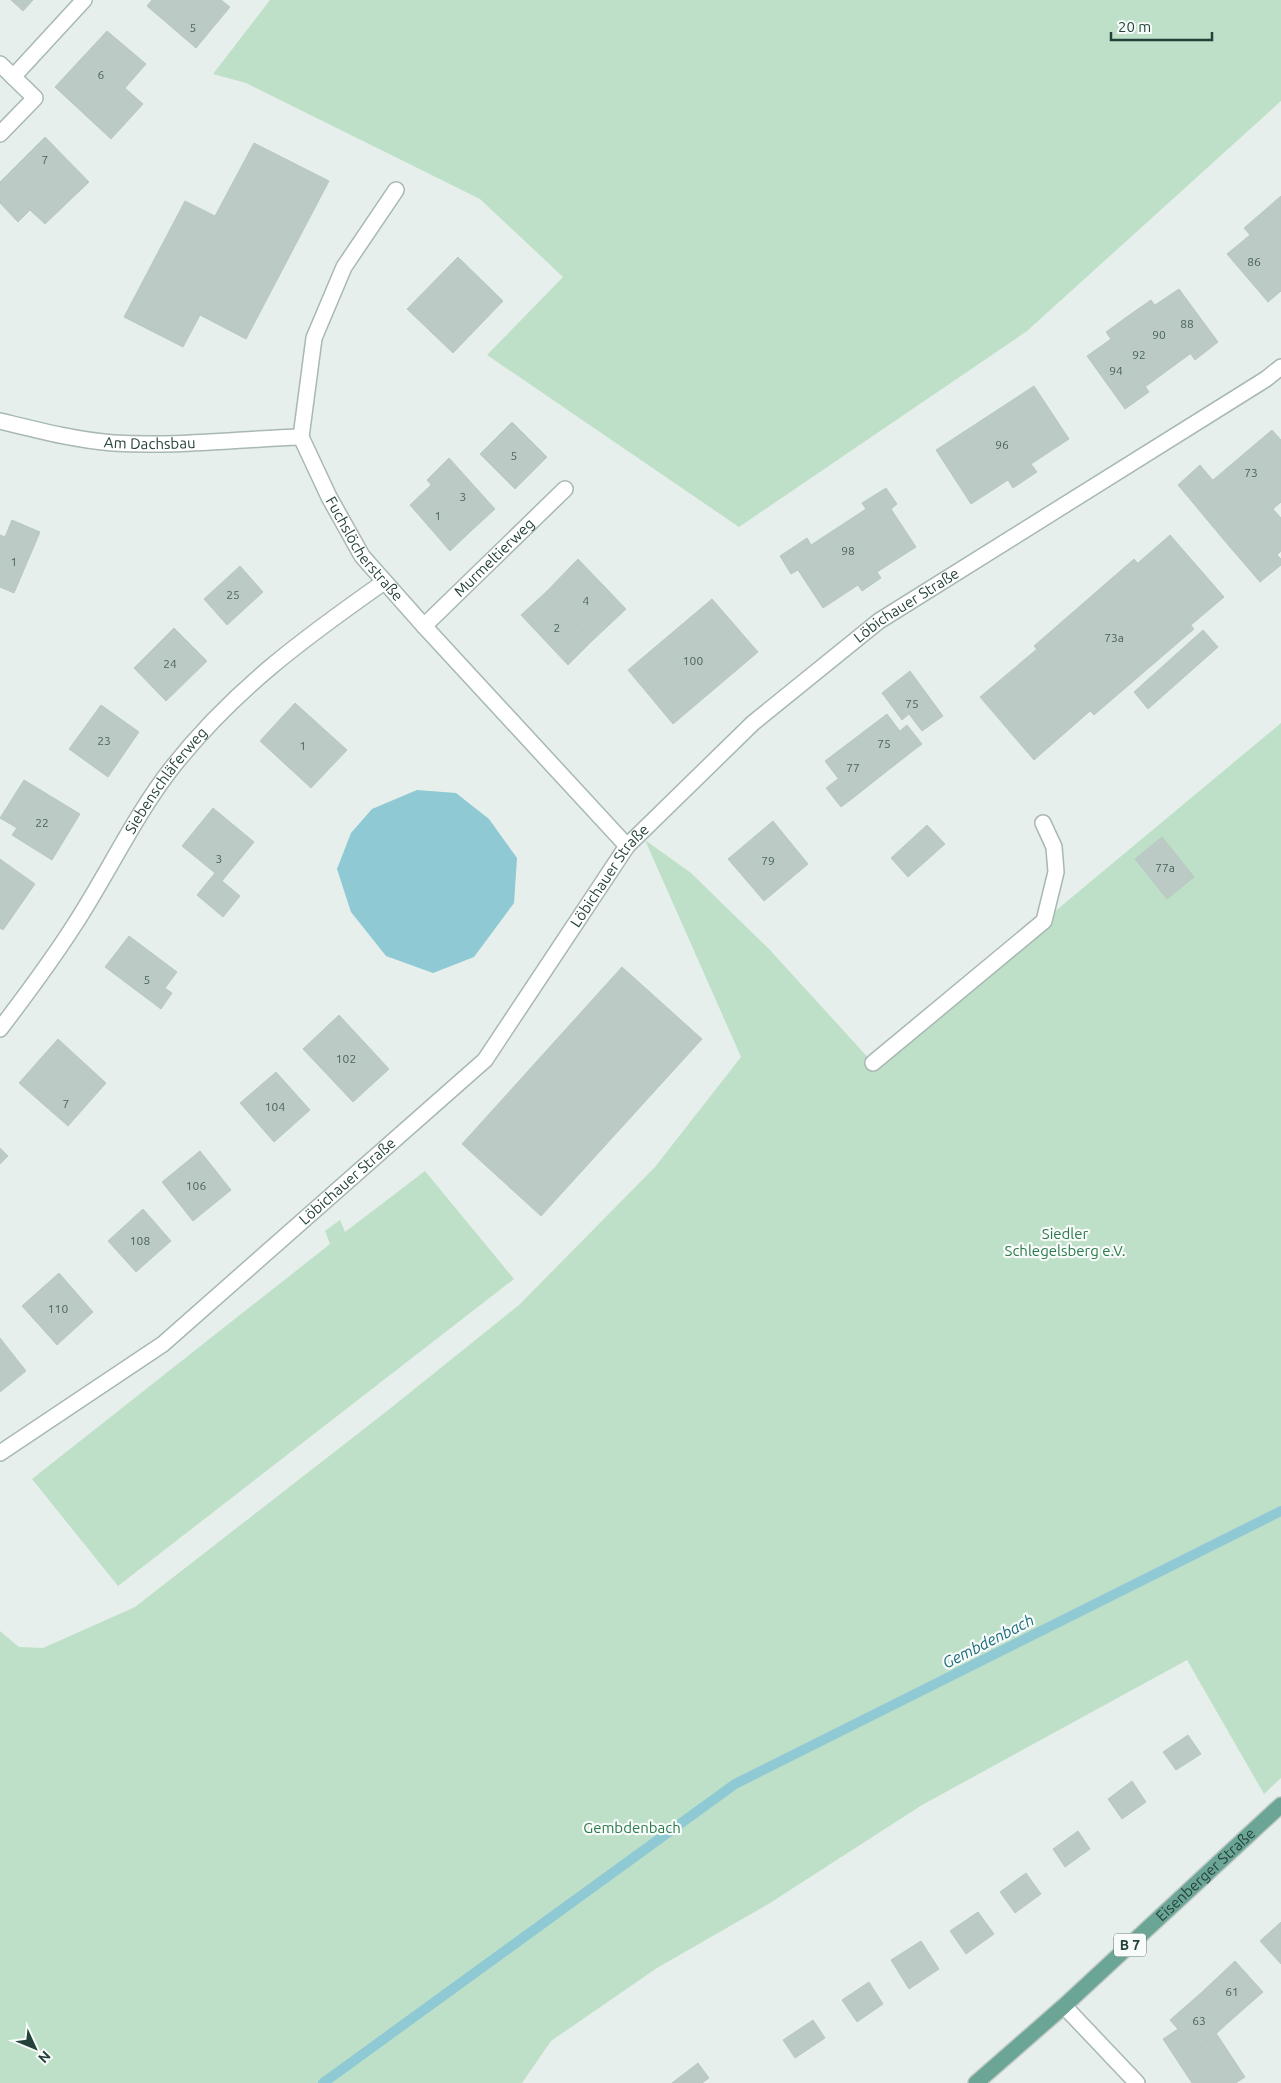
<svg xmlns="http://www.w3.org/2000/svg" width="1281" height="2083" font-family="Ubuntu,sans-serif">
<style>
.green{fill:#bfe0c8}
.water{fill:#8ec9d4}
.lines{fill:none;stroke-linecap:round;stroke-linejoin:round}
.stream{stroke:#8ec9d4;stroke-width:10}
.building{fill:#bbcac4;stroke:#b8c9c2}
.service-casing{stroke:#a8b8b2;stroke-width:18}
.minor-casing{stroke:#a8b8b2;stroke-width:18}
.primary-casing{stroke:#c2cac8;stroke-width:18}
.service{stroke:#fff;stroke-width:15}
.minor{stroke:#fff;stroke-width:15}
.primary{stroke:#6aa596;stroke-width:15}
.labels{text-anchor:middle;stroke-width:4.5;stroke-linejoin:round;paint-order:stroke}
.number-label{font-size:12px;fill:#4a645c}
.shield{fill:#f7fbf9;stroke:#637a73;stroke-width:1}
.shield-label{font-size:14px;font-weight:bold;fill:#24423a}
.street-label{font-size:15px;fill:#24423a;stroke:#f7fbf9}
.park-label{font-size:15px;fill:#2d7a4b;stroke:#f7fbf9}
.water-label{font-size:16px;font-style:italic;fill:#1c6f80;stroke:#f7fbf9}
</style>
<rect width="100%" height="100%" fill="#e6efeb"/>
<g class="green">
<polygon points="270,0 1281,0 1281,101 1027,331 739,527 487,355 563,277 480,199 246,83 213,74"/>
<polygon points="1281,723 1281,1778 1264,1794 1187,1660 922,1805 770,1903 657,1968 551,2041 522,2083 0,2083 0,1631 19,1647 43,1648 135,1607 387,1411 519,1305 655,1167 741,1057 645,840 691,873 769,949 873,1063"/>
<polygon points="425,1171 514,1279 118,1586 32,1479 330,1244 325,1231 340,1220 345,1232"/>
</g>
<polygon class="water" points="417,790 456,793 489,819 517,858 514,903 474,957 433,973 386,956 351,912 337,869 351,833 372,809"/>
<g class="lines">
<polyline class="stream" points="323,2083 735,1784 1281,1511"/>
</g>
<g class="building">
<polygon points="11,0 33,0 23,11"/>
<polygon points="152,0 221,0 230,7 196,48 147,6"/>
<polygon points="107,31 146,64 125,88 143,104 111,139 55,87"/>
<polygon points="45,137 89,182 45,224 30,210 18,222 0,203 0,182"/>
<polygon points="254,143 329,181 246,339 200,315 183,347 124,317 185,201 215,216"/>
<polygon points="1281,196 1281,225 1266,209"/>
<polygon points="1266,209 1281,225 1281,270 1244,228"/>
<polygon points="1250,235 1281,271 1281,291 1268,302 1227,254"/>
<polygon points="458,257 503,301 453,353 407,309"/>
<polygon points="1179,289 1218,342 1195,360 1155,305"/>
<polygon points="1151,300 1190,354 1168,370 1128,316"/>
<polygon points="1128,316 1168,370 1145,387 1106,332"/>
<polygon points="1111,339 1149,392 1125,409 1087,356"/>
<polygon points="1034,386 1069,439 1031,464 1037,472 1013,488 1008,480 971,504 936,450"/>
<polygon points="512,422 547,457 515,489 480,454"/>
<polygon points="1272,430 1281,440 1281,502 1252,527 1213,480"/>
<polygon points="449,458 495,509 471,531 427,480"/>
<polygon points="1200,465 1252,527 1229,546 1178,485"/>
<polygon points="431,485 471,531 450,551 410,505"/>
<polygon points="886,488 897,504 891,509 916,547 877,572 881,578 862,591 858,585 823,608 798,570 791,574 780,556 807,538 811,545 866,509 862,503"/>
<polygon points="1273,509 1281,518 1281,551 1277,555 1281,559 1281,565 1260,582 1229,546"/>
<polygon points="12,520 40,532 14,593 0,587 0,535 5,537"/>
<polygon points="1170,535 1224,597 1191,625 1138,563"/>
<polygon points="578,559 626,609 592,641 546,592"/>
<polygon points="1134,559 1194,629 1094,715 1034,646"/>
<polygon points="240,566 263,592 227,625 204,599"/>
<polygon points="546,592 592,641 568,665 521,615"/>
<polygon points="712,599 758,652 673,724 628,670"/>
<polygon points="174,628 207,661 166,701 134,668"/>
<polygon points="1203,630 1218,647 1148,709 1134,692"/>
<polygon points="1037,649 1090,711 1034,760 980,697"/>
<polygon points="910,671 943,716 922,731 909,714 902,720 882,693"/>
<polygon points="295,703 347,750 311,788 260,741"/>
<polygon points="101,705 139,732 108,777 69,749"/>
<polygon points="887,714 914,750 882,775 854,739"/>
<polygon points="907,725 922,744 914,750 900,731"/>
<polygon points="854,739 882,775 853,798 825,761"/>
<polygon points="838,779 853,798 841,807 826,788"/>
<polygon points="24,780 80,814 52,860 12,835 17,828 0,818"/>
<polygon points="213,808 254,842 222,881 240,896 223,917 197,895 215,873 182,846"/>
<polygon points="773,821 808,864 764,901 728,859"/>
<polygon points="927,825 945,844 908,877 891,858"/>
<polygon points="1162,837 1194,877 1167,899 1135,859"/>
<polygon points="0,859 35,884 3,930 0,928"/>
<polygon points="129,936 177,972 165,988 172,993 161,1009 105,967"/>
<polygon points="622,967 702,1039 541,1216 462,1144"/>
<polygon points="339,1015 389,1069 353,1102 303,1049"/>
<polygon points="58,1039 106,1083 68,1126 19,1083"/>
<polygon points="276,1072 310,1110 274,1142 240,1103"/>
<polygon points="0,1148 8,1156 0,1164"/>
<polygon points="200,1151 231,1190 193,1221 162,1182"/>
<polygon points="143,1209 171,1241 136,1272 108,1241"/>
<polygon points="59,1273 93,1312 57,1345 22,1306"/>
<polygon points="0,1338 26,1371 0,1392"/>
<polygon points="1188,1735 1201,1754 1176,1770 1163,1752"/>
<polygon points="1132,1781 1146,1802 1122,1819 1108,1799"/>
<polygon points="1078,1831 1090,1849 1065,1867 1053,1849"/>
<polygon points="1026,1873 1041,1894 1015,1913 1000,1892"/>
<polygon points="978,1912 994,1934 966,1954 950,1931"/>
<polygon points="1281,1922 1281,1964 1260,1941"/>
<polygon points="921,1941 939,1969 909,1989 891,1960"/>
<polygon points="1235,1961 1263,1992 1229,2022 1202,1992"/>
<polygon points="869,1982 883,2004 857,2022 842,2000"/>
<polygon points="1202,1992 1229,2022 1197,2051 1170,2020"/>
<polygon points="813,2020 825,2038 795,2058 783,2040"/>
<polygon points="1178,2029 1197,2051 1216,2033 1245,2077 1236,2083 1192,2083 1163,2039"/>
<polygon points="698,2063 709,2078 702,2083 672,2083"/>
</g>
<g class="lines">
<defs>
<polyline id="service" points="873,1063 1044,921 1056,872 1054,847 1043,823"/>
<g id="minor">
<polyline points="0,64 35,98 0,134"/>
<polyline points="13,77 84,0"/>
<path id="s1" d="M 396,190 L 344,267 L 314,338 L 301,437 L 329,497 L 362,556 L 424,626 L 627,846"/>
<path id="s2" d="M 0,421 C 37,430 75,440 113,443 C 175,447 239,439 301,437"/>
<path id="s3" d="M 424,626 L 565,489"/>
<path id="s4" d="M 0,1029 C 26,995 52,960 75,924 C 108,873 134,817 171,769 C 233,690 303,639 384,582"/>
<path id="s5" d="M 0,1453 L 163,1344 L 485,1060 L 627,846 L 753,723 L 879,621 L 1266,379 L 1281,367"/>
<polyline points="1064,2006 1137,2083"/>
</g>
<g id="primary">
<path id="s6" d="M 976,2083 L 1064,2006 L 1281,1805"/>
</g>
</defs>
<use href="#service" class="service-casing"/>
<use href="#minor" class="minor-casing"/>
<use href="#primary" class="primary-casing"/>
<use href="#service" class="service"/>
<use href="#minor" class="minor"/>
<use href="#primary" class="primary"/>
</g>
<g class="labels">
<g class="number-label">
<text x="193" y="32">5</text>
<text x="101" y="79">6</text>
<text x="45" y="164">7</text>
<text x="1254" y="266">86</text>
<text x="1187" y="328">88</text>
<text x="1159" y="339">90</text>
<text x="1139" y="359">92</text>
<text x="1116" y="375">94</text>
<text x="1002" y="449">96</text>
<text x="514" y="460">5</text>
<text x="1251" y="477">73</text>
<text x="463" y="501">3</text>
<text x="438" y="520">1</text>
<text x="848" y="555">98</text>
<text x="14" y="566">1</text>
<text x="233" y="599">25</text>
<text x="586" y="605">4</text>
<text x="557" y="632">2</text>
<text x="1114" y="642">73a</text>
<text x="693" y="665">100</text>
<text x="170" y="668">24</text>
<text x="912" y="708">75</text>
<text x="104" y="745">23</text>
<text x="884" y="748">75</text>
<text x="303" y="750">1</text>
<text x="853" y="772">77</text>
<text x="42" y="827">22</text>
<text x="219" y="863">3</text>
<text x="768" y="865">79</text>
<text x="1165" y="872">77a</text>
<text x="147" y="984">5</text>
<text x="346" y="1063">102</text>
<text x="66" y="1108">7</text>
<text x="275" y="1111">104</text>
<text x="196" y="1190">106</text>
<text x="140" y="1245">108</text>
<text x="58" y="1313">110</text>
<text x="1232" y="1996">61</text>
<text x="1199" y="2025">63</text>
</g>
<rect class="shield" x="1114" y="1933.5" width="32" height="23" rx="4"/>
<g class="shield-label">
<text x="1130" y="1950">B 7</text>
</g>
<g class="street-label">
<text dy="5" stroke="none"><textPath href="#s2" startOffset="152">Am Dachsbau</textPath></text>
<text dy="5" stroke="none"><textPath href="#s1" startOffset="399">Fuchslöcherstraße</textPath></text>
<text dy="5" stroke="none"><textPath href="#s3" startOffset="98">Murmeltierweg</textPath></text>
<text dy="5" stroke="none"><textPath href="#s5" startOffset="1252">Löbichauer Straße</textPath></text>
<text dy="5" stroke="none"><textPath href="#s4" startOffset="299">Siebenschläferweg</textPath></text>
<text dy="5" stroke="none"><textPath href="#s5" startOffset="848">Löbichauer Straße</textPath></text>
<text dy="5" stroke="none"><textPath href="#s5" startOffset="442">Löbichauer Straße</textPath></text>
<text dy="5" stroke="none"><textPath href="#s6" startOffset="310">Eisenberger Straße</textPath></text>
</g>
<g class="park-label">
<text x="1065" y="1239">Siedler<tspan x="1065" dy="17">Schlegelsberg e.V.</tspan></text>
<text x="632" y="1833">Gembdenbach</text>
</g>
<g class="water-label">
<text transform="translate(988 1641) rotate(-27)" y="6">Gembdenbach</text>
</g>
</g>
<g transform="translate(35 2048) rotate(134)" stroke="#f7fbf9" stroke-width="4" paint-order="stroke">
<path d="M0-4L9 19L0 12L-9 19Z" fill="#24423a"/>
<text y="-8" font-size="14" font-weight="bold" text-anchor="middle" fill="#24423a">N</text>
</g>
<path d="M1111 32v8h101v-8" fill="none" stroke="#24423a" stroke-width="2.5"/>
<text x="1118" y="32" font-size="15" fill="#24423a" stroke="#f7fbf9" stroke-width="4" paint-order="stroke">20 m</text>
</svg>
